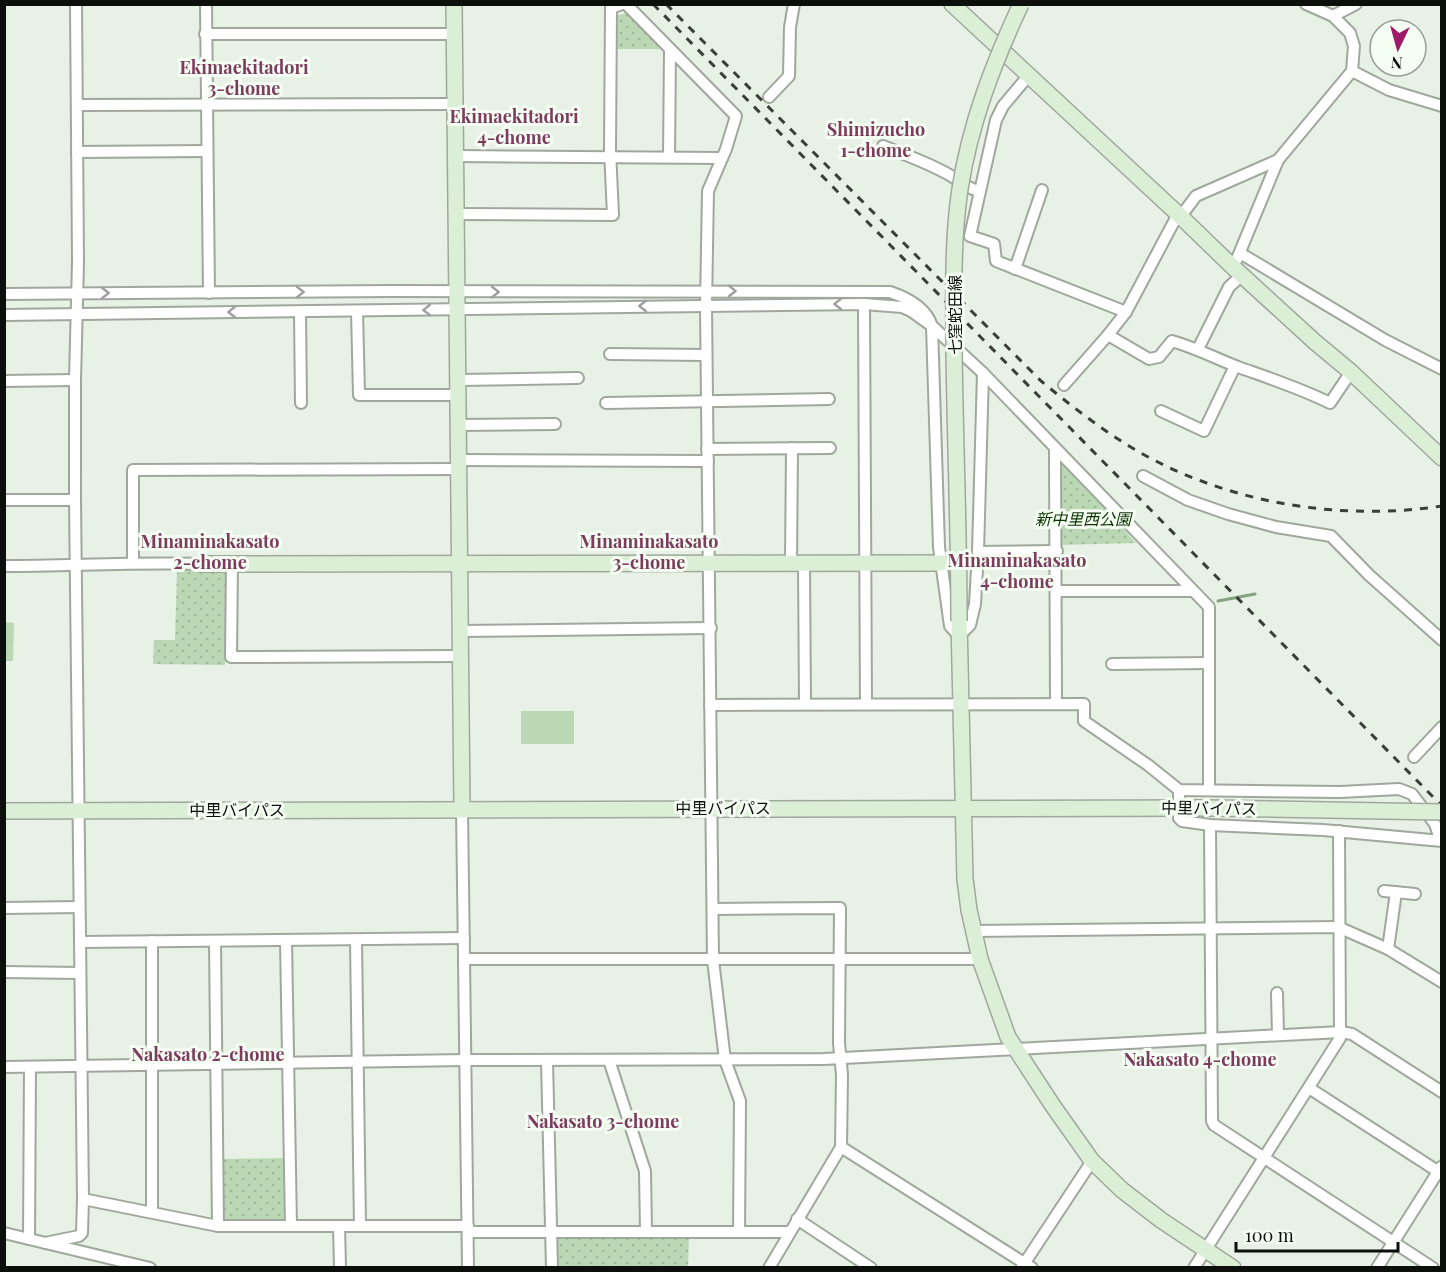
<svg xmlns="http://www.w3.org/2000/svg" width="1446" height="1272" font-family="'Playfair Display','Noto Sans JP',serif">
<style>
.park{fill:url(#park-dots)}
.pitch{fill:#bbd8b5}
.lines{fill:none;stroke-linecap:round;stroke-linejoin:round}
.stream{stroke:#84a27e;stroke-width:3}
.street-casing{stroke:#a0a89e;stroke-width:14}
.secondary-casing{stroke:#a0a89e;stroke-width:18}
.street{stroke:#fff;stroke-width:10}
.secondary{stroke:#daefd5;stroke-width:15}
.rail{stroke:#3b3f3a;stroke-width:3;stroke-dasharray:8 8;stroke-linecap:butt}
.secondary-bridge-casing{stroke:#a0a89e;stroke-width:18;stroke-linecap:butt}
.secondary-bridge{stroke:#daefd5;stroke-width:15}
.oneway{stroke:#9e9f9e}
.labels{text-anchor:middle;stroke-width:6;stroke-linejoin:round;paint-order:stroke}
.street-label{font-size:16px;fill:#0d0f0c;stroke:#f5fef3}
.park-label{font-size:16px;font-style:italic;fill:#0a3401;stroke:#f5fef3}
.neighbourhood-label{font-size:18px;font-weight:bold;fill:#7d3b5d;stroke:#f5fef3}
</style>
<defs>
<pattern id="park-dots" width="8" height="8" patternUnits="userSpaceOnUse" patternTransform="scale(1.5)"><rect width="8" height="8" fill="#bbd8b5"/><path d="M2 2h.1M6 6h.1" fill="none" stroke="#a0b89a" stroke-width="1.8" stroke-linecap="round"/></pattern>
</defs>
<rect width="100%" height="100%" fill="#e8f1e6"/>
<g class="park">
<polygon points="627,13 661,49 616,49 616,16"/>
<polygon points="1058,457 1136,543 1059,545"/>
<polygon points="177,570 222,571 226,574 225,665 153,664 154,640 175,640"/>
<polygon points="286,1158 287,1223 221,1223 221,1159"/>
<polygon points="689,1235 688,1267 555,1267 555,1237"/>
</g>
<g class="pitch">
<polygon points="5,622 14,623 13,661 5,661"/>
<rect x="521" y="711" width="53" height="33"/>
</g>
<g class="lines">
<polyline class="stream" points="1218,601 1255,594"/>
<defs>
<g id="street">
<polyline points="206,4 209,293"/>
<polyline points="626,4 736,116 726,149 708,191 706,306 713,960 725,1060 740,1101 739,1232"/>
<polyline points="1333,16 1356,4"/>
<polyline points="205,34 455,34"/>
<polyline points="1352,71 1389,90 1442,106"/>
<path d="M 1029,75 L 1003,106 L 996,120 L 970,236 L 994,244 L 996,261 L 1126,312 L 1108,335 L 1149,359 L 1159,357 L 1172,341 C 1196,348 1215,358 1238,367 C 1269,378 1300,388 1330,403 L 1351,372"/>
<polyline points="769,97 789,76 790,27 794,4"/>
<polyline points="77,105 455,104"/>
<path d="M 883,146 C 904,154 926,162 946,173 C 958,179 965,188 979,191"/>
<polyline points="77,152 207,151"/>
<polyline points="456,156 722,158"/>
<polyline points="669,157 670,50"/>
<polyline points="457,214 613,215 610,150 611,8 622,4"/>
<polyline points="1181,216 1196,196 1278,160 1352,71 1354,46 1350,33 1333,16 1306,4"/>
<polyline points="1240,253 1385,340 1442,369"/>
<polyline points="1237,259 1278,160"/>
<polyline points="1015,269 1042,190"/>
<path d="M 4,294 L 390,291 L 890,292 C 908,298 926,308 932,326 L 939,547 L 950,626 L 959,636 L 970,625 L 975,604 L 978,552 L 983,373"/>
<polyline points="864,304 866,704"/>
<polyline points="357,311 359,395 459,395"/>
<polyline points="300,312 301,403"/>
<polyline points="1126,312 1178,214"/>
<polyline points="4,315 864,304 902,307 911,311 932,326 983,373 1209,607 1209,790"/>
<polyline points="1198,349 1229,287 1242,275"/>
<polyline points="610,354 706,355"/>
<polyline points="459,380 578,378"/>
<polyline points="4,381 75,380"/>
<polyline points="1064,385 1108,335"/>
<polyline points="606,403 829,399"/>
<polyline points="1161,411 1204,431 1235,366"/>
<polyline points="458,425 555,424"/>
<polyline points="707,449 830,448"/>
<polyline points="1055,450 1056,703"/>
<polyline points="459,460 708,461"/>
<polyline points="1143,476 1188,500 1228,514 1276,527 1331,536 1369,575 1442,640"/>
<polyline points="4,500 75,500"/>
<polyline points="978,552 1057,551"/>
<polyline points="133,563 133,470 459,469"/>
<polyline points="791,563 792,448"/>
<polyline points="804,563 805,704"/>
<polyline points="232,564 231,657 460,656"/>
<path d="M 4,566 C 70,566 135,562 201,564"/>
<polyline points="1057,591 1193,591"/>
<polyline points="460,631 711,628"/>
<polyline points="1112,664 1209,663"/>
<polyline points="710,705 1084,704 1084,721 1148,765 1179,790 1340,792 1399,789 1412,794 1435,824 1440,839"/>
<polyline points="1414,757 1442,727"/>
<polyline points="1179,790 1179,818 1182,821 1210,825 1323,830 1442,841"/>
<polyline points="462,809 464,959 980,959"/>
<polyline points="1210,825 1212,1121 1214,1125 1433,1268"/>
<polyline points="1384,891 1415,894"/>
<polyline points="4,908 79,907"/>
<polyline points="713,909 840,908 839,1043 842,1075 841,1147 769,1268"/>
<polyline points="973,931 1338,927 1388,949 1442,982"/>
<polyline points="215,941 218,1226"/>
<polyline points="286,941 291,1226"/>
<polyline points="356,941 360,1226"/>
<polyline points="80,942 464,938"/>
<polyline points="1388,949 1396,892"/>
<polyline points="464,959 468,1268"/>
<polyline points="4,972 80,973"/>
<polyline points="1277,993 1278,1035"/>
<polyline points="609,1060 645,1171 646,1232"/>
<polyline points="547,1061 552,1268"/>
<polyline points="4,1067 466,1060 824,1059 1341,1032 1352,1034 1442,1092"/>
<polyline points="1309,1088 1442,1174"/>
<polyline points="841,1147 1032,1268"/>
<polyline points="83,1199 218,1226 468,1226"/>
<polyline points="152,1211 152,941"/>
<polyline points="797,1219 871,1268"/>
<polyline points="339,1226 340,1268"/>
<polyline points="468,1232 789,1232"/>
<polyline points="4,1233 150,1268"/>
<polyline points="29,1239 30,1067"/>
<polyline points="45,1243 79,1236 82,1233 83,1199 75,500 75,380 78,262 76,4"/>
<polyline points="1022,1267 1092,1161"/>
<polyline points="1194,1268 1340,1038 1339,831"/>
<polyline points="1377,1268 1441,1167"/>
</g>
<g id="secondary">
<polyline points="454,4 462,809"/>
<polyline points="952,4 1178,214 1234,268 1315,342 1351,372 1442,458"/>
<polyline points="201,564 941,563"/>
<polyline points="959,621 965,879 969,910 980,959 1008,1037 1053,1106 1092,1161 1122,1190 1161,1220 1233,1268"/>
<polyline points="4,811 1206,808"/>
</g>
</defs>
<use href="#street" class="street-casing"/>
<use href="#secondary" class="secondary-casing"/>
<use href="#street" class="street"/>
<use href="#secondary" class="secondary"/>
<g class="rail">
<polyline points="653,4 1442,806"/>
<path d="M 666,4 L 1041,381 C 1069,404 1098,427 1129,446 C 1221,502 1336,522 1442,506"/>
</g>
<defs>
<g id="secondary-bridge">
<path d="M 959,621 C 959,530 955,439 954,348 C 954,296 952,241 960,189 C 970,124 993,64 1021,4"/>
<polyline points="1206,808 1442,812"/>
</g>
</defs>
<use href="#secondary-bridge" class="secondary-bridge-casing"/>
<use href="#secondary-bridge" class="secondary-bridge"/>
</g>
<defs><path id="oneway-chevron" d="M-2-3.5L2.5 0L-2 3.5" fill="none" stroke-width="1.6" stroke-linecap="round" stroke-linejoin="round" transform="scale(1.5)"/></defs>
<g class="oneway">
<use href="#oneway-chevron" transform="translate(732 291) rotate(1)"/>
<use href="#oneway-chevron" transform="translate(300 292) rotate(-1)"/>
<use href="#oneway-chevron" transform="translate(495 292)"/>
<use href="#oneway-chevron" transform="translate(105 293)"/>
<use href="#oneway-chevron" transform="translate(838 304) rotate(179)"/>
<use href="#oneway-chevron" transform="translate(643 306) rotate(180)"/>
<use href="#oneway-chevron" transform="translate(427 310) rotate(179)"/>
<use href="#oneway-chevron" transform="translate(232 312) rotate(179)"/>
</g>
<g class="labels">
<g class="street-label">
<text transform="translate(955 315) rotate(-90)" y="6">七窪蛇田線</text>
<text x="723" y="814">中里バイパス</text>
<text transform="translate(1209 808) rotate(1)" y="6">中里バイパス</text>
<text x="237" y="816">中里バイパス</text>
</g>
<g class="park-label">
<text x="1083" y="525">新中里西公園</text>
</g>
<g class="neighbourhood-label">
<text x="244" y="74">Ekimaekitadori<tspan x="244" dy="21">3-chome</tspan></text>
<text x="514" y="123">Ekimaekitadori<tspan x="514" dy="21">4-chome</tspan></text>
<text x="876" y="136">Shimizucho<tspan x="876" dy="21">1-chome</tspan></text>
<text x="210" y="548">Minaminakasato<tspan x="210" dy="21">2-chome</tspan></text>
<text x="649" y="548">Minaminakasato<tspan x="649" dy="21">3-chome</tspan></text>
<text x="1017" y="567">Minaminakasato<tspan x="1017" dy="21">4-chome</tspan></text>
<text x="208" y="1061">Nakasato 2-chome</text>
<text x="1200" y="1066">Nakasato 4-chome</text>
<text x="603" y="1128">Nakasato 3-chome</text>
</g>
</g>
<rect width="1446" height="1272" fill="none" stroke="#0d0f0c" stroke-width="12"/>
<g transform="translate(1398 48) rotate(185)"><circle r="28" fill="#f5fef3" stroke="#989e97" stroke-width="1.5"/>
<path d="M0-4.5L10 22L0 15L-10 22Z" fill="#9f1b6a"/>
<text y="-9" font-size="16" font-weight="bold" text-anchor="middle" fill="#0d0f0c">N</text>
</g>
<path d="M1236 1242v9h162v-9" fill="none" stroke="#0d0f0c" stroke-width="3"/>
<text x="1245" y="1242" font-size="18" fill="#0d0f0c" stroke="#f5fef3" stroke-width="4.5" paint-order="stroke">100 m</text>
</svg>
